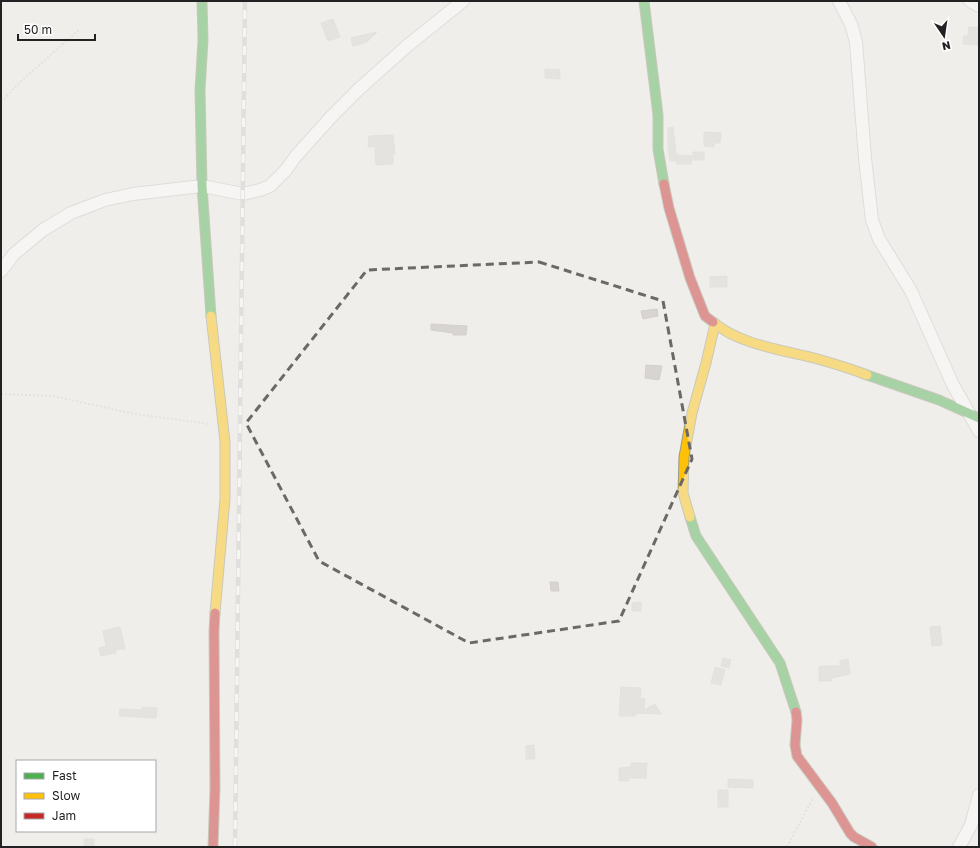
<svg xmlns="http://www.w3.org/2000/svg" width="980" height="848" font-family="'Golos Text',sans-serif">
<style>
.building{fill:#d7d4d2;stroke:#d3d0cc}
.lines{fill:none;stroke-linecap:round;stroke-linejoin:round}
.street-casing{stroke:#c9c8c7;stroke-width:14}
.fast-casing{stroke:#999a82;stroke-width:11}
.slow-casing{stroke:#999a82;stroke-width:11}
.jam-casing{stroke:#999a82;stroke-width:11}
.path{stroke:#dccecd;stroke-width:2;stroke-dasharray:2 2;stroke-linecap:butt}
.street{stroke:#fdfcfc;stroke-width:12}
.fast{stroke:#4caf50;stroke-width:9}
.slow{stroke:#ffc107;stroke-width:9}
.jam{stroke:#c62828;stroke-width:9}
.rail-casing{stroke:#ccc;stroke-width:4.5}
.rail{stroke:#fff;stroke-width:3;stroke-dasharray:9;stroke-linecap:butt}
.marked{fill:none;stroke:#6a6968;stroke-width:3;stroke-dasharray:8 5;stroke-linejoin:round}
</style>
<rect width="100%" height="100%" fill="#f0eeeb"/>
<g class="building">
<polygon points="333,19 340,37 328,41 321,23"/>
<polygon points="969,27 979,27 978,45 963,44 964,36 968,36"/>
<polygon points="377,32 367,42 353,46 351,38"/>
<polygon points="545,69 560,70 560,79 545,78"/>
<polygon points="673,127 677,161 670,161 668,148 668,128"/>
<polygon points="704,132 721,133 720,143 714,143 714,147 704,146"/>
<polygon points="393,135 395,154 393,154 393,164 376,165 375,147 368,147 369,136"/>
<rect x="693" y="152" width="11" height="8"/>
<polygon points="677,155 692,156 691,164 677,164"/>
<polygon points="727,276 727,287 710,287 710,277"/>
<polygon points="657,309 658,316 643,319 641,311"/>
<polygon points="431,324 467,326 466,335 453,335 453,333 431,330"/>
<polygon points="646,365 662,366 659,380 645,378"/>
<polygon points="550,582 558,582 559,591 551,591"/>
<polygon points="641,602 641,611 632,611 632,603"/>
<polygon points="940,626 942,645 932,646 930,627"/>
<polygon points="120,627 125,649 116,649 116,653 101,656 99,648 106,646 103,631"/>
<polygon points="723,658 731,660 729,668 721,666"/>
<polygon points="848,659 850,674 831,678 831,681 819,681 819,666 840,666 840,661"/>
<polygon points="715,667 725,670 721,685 711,683"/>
<polygon points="621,687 641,688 640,698 645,699 644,710 655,704 661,714 637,713 635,716 619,716"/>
<polygon points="142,707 157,708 156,718 119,716 120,709 142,710"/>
<polygon points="534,745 535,759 526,759 526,746"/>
<polygon points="631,763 647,763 646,778 628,778 629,781 619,781 619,768 631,767"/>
<polygon points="728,779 753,780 753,788 728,787"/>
<rect x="718" y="790" width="10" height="17"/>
<rect x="84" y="839" width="10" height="8"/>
</g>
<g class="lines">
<defs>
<g id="street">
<polyline points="839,1 851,24 856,42 865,158 872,220 879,239 911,291 953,385 979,431"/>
<polyline points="970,1 979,6"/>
<polyline points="1,271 14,254 43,230 71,213 105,200 133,194 202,186 243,194 260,190 270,186 286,170 296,156 331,117 359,89 407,46 463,1"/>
<polyline points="959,847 971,825 979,795"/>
</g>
<g id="fast">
<polyline points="202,1 203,40 200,90 202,186 211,316"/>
<polyline points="644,1 658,115 658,149 664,184"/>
<polyline points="867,375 939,400 979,418"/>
<polyline points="690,517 696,536 780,663 796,712"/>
</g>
<g id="slow">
<polyline points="211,316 225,442 225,499 215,613"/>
<path d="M 713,322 C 738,344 782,350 814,358 C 832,363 849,368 867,375"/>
<polyline points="690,517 683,493 684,457 692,413 706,363 715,324"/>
</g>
<g id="jam">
<polyline points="664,184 669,208 690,278 705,316 713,322"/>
<polyline points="796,712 797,720 795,745 797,756 832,803 850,833 854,837 872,847"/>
<polyline points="213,847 215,788 214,631 215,613"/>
</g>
</defs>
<use href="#street" class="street-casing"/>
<use href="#fast" class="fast-casing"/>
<use href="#slow" class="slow-casing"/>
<use href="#jam" class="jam-casing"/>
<g class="path">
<polyline points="1,102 18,84 80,29"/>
<polyline points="1,394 53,396 135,414 209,424"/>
<polyline points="787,847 813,798"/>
</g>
<use href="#street" class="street"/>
<use href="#fast" class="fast"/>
<use href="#slow" class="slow"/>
<use href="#jam" class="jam"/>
<defs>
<polyline id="rail" points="235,847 245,1"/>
</defs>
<use href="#rail" class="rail-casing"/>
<use href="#rail" class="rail"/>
</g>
<path d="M0 0H980V848H0ZM 539,262 L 663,301 L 692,459 L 619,621 L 469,643 L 319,561 L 246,423 L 367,270 Z" fill="#f0eeeb" fill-opacity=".55" fill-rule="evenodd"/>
<path class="marked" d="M 539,262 L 663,301 L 692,459 L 619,621 L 469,643 L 319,561 L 246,423 L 367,270 Z"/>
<rect width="980" height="848" fill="none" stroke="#222222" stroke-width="4"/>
<rect x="16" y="760" width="140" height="72" fill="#ffffff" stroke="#a7a7a7"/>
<rect x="24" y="773" width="20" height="6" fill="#4caf50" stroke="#a7a7a7"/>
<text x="52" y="780" font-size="12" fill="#222222">Fast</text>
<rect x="24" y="793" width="20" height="6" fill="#ffc107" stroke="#a7a7a7"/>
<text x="52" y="800" font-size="12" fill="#222222">Slow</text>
<rect x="24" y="813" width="20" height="6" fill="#c62828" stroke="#a7a7a7"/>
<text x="52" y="820" font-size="12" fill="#222222">Jam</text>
<g transform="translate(944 36) rotate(167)" stroke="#ffffff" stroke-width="3" paint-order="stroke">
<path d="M0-3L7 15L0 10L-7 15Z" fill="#222222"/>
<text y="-6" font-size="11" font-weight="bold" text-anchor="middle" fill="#222222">N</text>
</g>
<path d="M18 34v6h77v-6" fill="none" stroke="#222222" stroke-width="2"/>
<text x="24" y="34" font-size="12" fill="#222222" stroke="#ffffff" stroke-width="3" paint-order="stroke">50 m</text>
</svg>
